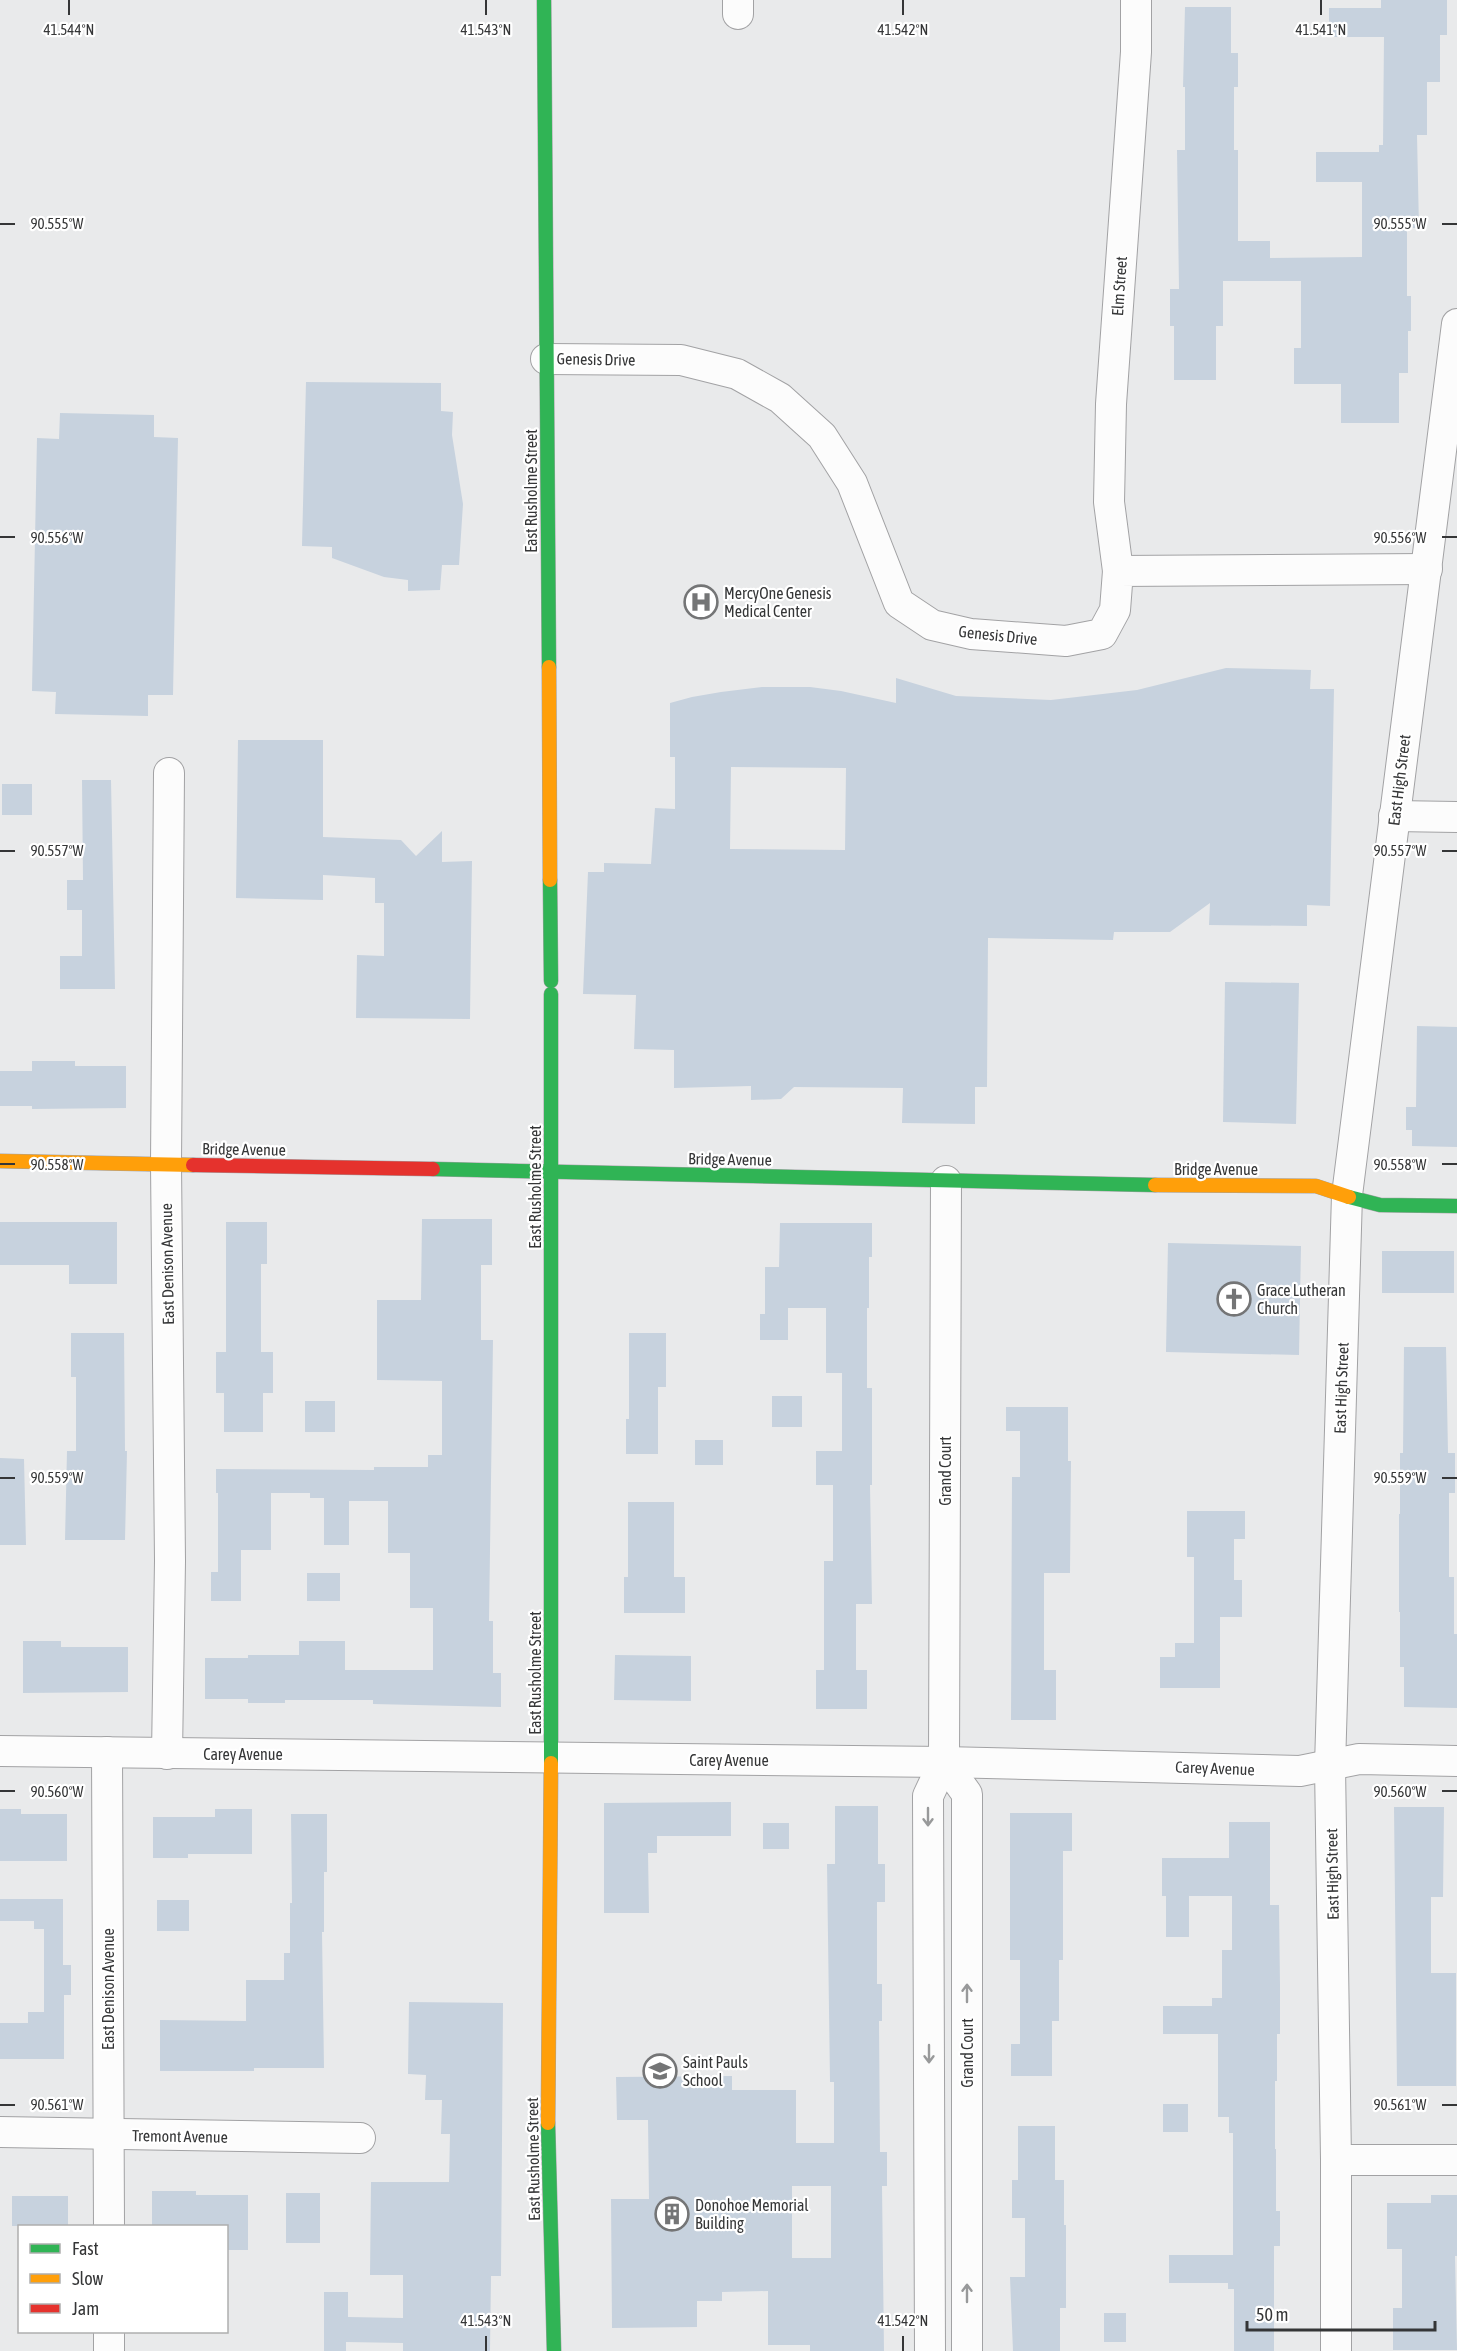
<svg xmlns="http://www.w3.org/2000/svg" width="1457" height="2351" font-family="'Asap Condensed',sans-serif">
<style>
.building{fill:#c7d2de;fill-rule:evenodd}
.lines{fill:none;stroke-linecap:round;stroke-linejoin:round}
.street-casing{stroke:#a2a2a4;stroke-width:32}
.fast-casing{stroke:#a2a2a4;stroke-width:15}
.slow-casing{stroke:#a2a2a4;stroke-width:15}
.jam-casing{stroke:#a2a2a4;stroke-width:15}
.street{stroke:#fcfcfc;stroke-width:30}
.fast{stroke:#30b455;stroke-width:14}
.slow{stroke:#ff9f0a;stroke-width:14}
.jam{stroke:#e5322d;stroke-width:14}
.oneway{stroke:#98999a}
.ticks{fill:none;stroke:#353637;stroke-width:2}
.labels{text-anchor:middle;stroke-width:4.5;stroke-linejoin:round;paint-order:stroke}
.street-label{font-size:16px;fill:#353637;stroke:#fff}
.poi-label{font-size:16px;fill:#353637;stroke:#fff;text-anchor:start}
.ticks-label{font-size:15px;text-anchor:middle;fill:#353637;stroke:#fff;stroke-width:4.5;stroke-linejoin:round;paint-order:stroke}
</style>
<rect width="100%" height="100%" fill="#e9eaeb"/>
<g class="building">
<polygon points="1381,0 1447,0 1447,35 1440,35 1440,82 1427,82 1427,135 1417,135 1419,228 1407,228 1407,296 1411,296 1411,331 1408,331 1408,373 1399,373 1399,423 1341,423 1341,384 1294,384 1294,348 1301,348 1301,281 1223,281 1223,326 1216,326 1216,380 1174,380 1174,326 1170,326 1170,289 1179,289 1177,150 1185,150 1185,87 1183,87 1185,7 1231,7 1231,53 1238,53 1238,87 1234,87 1234,150 1238,150 1238,241 1270,241 1270,258 1362,257 1362,182 1316,182 1316,152 1379,152 1379,145 1383,145 1384,37 1329,37 1329,8 1381,8"/>
<polygon points="306,382 441,383 441,411 453,412 452,435 463,504 459,565 442,565 440,590 408,591 408,580 384,577 332,558 332,547 302,546"/>
<polygon points="60,413 154,415 154,437 178,438 173,695 148,695 148,716 55,714 56,692 32,691 37,438 59,439"/>
<path d="M 1226,668 L 1311,670 L 1310,689 L 1334,689 L 1330,906 L 1307,905 L 1307,926 L 1209,925 L 1210,903 L 1170,932 L 1114,932 L 1113,940 L 988,938 L 987,1087 L 975,1087 L 975,1124 L 902,1123 L 903,1088 L 794,1087 L 781,1099 L 751,1100 L 751,1086 L 674,1088 L 674,1050 L 634,1049 L 636,995 L 583,994 L 588,872 L 604,872 L 604,863 L 651,864 L 655,808 L 675,809 L 675,757 L 670,757 L 670,703 L 692,697 L 721,692 L 762,687 L 810,687 L 841,691 L 896,703 L 896,678 L 956,696 L 1051,700 L 1137,690 ZM 731,767 L 846,768 L 845,850 L 730,849 Z"/>
<polygon points="238,740 323,740 323,837 401,840 416,856 442,831 442,862 472,861 470,1019 356,1018 357,955 384,956 384,903 375,903 375,878 323,875 323,900 236,898"/>
<polygon points="82,780 111,780 115,989 60,989 60,956 82,956 82,910 67,910 67,880 83,880"/>
<rect x="2" y="784" width="30" height="31"/>
<polygon points="1225,982 1299,983 1296,1124 1223,1122"/>
<polygon points="1417,1026 1457,1027 1457,1147 1412,1146 1412,1130 1406,1130 1406,1107 1416,1107"/>
<polygon points="32,1061 75,1061 75,1066 126,1066 126,1108 32,1109 32,1106 0,1106 0,1071 32,1071"/>
<polygon points="422,1219 492,1219 492,1265 481,1265 481,1340 493,1340 489,1621 493,1621 493,1673 501,1673 501,1707 373,1704 373,1700 285,1700 285,1703 248,1703 248,1699 205,1699 205,1658 248,1658 248,1655 299,1655 299,1641 345,1641 345,1670 433,1670 433,1608 410,1608 410,1553 388,1553 388,1501 349,1501 349,1545 324,1545 324,1498 310,1498 310,1493 271,1493 271,1550 241,1550 241,1601 211,1601 211,1572 218,1572 218,1493 216,1493 216,1469 374,1470 374,1467 428,1467 428,1455 442,1455 442,1381 377,1380 377,1300 421,1300"/>
<polygon points="0,1222 117,1222 117,1284 69,1284 69,1265 0,1265"/>
<polygon points="226,1222 267,1222 267,1264 261,1264 261,1352 273,1352 273,1393 263,1393 263,1432 224,1432 224,1393 216,1393 216,1352 226,1352"/>
<polygon points="780,1223 872,1223 872,1257 869,1257 869,1308 867,1308 867,1388 872,1388 872,1485 870,1485 872,1604 856,1604 856,1670 867,1670 867,1709 816,1709 816,1670 824,1670 824,1561 833,1561 833,1485 816,1485 816,1451 842,1451 842,1373 826,1373 826,1308 788,1308 788,1340 760,1340 760,1314 765,1314 765,1267 779,1267"/>
<polygon points="1168,1243 1301,1246 1299,1355 1166,1352"/>
<rect x="1382" y="1251" width="72" height="42"/>
<polygon points="71,1333 124,1333 125,1451 127,1451 125,1540 65,1540 67,1451 76,1451 76,1377 71,1377"/>
<polygon points="629,1333 666,1333 666,1387 658,1387 658,1454 626,1454 626,1419 629,1419"/>
<polygon points="1404,1347 1446,1347 1448,1453 1455,1453 1455,1493 1449,1493 1449,1577 1454,1577 1454,1634 1457,1634 1457,1708 1404,1707 1404,1667 1400,1667 1400,1612 1399,1612 1399,1514 1400,1514 1400,1453 1403,1453"/>
<rect x="772" y="1396" width="30" height="31"/>
<rect x="305" y="1401" width="30" height="31"/>
<polygon points="1006,1407 1068,1407 1068,1461 1071,1461 1070,1573 1044,1573 1044,1670 1056,1670 1056,1720 1011,1720 1012,1477 1020,1477 1020,1431 1006,1431"/>
<rect x="695" y="1440" width="28" height="25"/>
<polygon points="0,1458 24,1459 26,1545 0,1545"/>
<polygon points="628,1502 674,1502 674,1577 685,1577 685,1613 624,1613 624,1577 628,1577"/>
<polygon points="1187,1511 1245,1511 1245,1539 1234,1539 1234,1580 1242,1580 1242,1617 1220,1617 1220,1688 1160,1688 1160,1657 1175,1657 1175,1643 1194,1643 1194,1557 1187,1557"/>
<rect x="307" y="1573" width="33" height="28"/>
<polygon points="23,1641 61,1641 61,1647 128,1647 128,1692 23,1693"/>
<polygon points="615,1655 691,1656 691,1701 614,1700"/>
<polygon points="731,1802 731,1836 657,1836 657,1853 648,1853 649,1913 604,1913 604,1803"/>
<path d="M 835,1806 L 878,1806 L 878,1864 L 885,1864 L 885,1902 L 877,1902 L 877,1984 L 882,1984 L 882,2021 L 879,2021 L 880,2152 L 887,2152 L 887,2186 L 882,2186 L 884,2351 L 810,2351 L 810,2345 L 768,2345 L 768,2291 L 722,2292 L 722,2301 L 697,2301 L 697,2327 L 612,2328 L 611,2199 L 649,2199 L 648,2120 L 617,2120 L 616,2077 L 732,2076 L 732,2090 L 796,2090 L 796,2143 L 834,2143 L 834,2082 L 830,2082 L 827,1864 L 835,1864 ZM 792,2186 L 831,2186 L 831,2258 L 792,2258 Z"/>
<polygon points="1394,1807 1444,1807 1443,1897 1431,1897 1431,1973 1456,1973 1456,2086 1397,2086"/>
<polygon points="0,1809 21,1809 21,1814 67,1814 67,1861 0,1861"/>
<polygon points="215,1809 252,1809 252,1854 188,1854 188,1858 153,1858 153,1817 215,1817"/>
<polygon points="1010,1813 1072,1813 1072,1851 1063,1851 1063,1960 1059,1960 1059,2021 1052,2021 1052,2076 1011,2076 1011,2044 1020,2044 1020,1960 1010,1960"/>
<polygon points="291,1814 327,1814 327,1872 324,1872 324,1932 322,1932 324,2068 254,2068 254,2071 160,2071 160,2020 246,2021 246,1980 284,1980 284,1953 290,1953 290,1903 292,1903"/>
<polygon points="1229,1822 1270,1822 1270,1905 1279,1905 1280,1986 1280,2034 1277,2034 1277,2081 1275,2081 1275,2149 1276,2149 1276,2211 1280,2211 1280,2246 1274,2246 1274,2351 1234,2351 1234,2289 1228,2289 1228,2283 1169,2283 1169,2255 1233,2255 1233,2133 1229,2133 1229,2117 1218,2117 1218,2034 1163,2034 1163,2006 1212,2006 1212,1998 1222,1998 1222,1950 1232,1950 1232,1896 1189,1896 1189,1937 1166,1937 1166,1896 1162,1896 1162,1858 1229,1858"/>
<rect x="763" y="1823" width="26" height="26"/>
<polygon points="0,1899 63,1899 63,1965 71,1965 71,1995 64,1995 64,2059 0,2059 0,2023 28,2023 28,2012 44,2012 44,1929 34,1929 34,1921 0,1921"/>
<rect x="157" y="1900" width="32" height="31"/>
<polygon points="409,2002 503,2003 501,2276 491,2276 490,2351 403,2351 403,2343 346,2342 346,2351 324,2351 324,2292 348,2292 348,2317 403,2318 403,2275 370,2275 371,2182 449,2182 450,2134 441,2134 442,2100 425,2100 426,2075 408,2074"/>
<rect x="1163" y="2104" width="25" height="28"/>
<polygon points="1018,2126 1055,2126 1055,2180 1064,2180 1064,2225 1066,2225 1066,2308 1060,2308 1060,2351 1013,2351 1010,2277 1025,2277 1025,2218 1012,2218 1012,2180 1018,2180"/>
<polygon points="152,2191 196,2191 196,2195 248,2195 248,2250 226,2250 226,2226 152,2226"/>
<rect x="286" y="2193" width="34" height="50"/>
<polygon points="1431,2195 1457,2195 1457,2256 1455,2256 1457,2350 1393,2350 1393,2308 1402,2308 1402,2249 1387,2249 1387,2203 1431,2203"/>
<rect x="12" y="2196" width="56" height="30"/>
<rect x="1104" y="2313" width="22" height="29"/>
</g>
<g class="lines">
<defs>
<g id="street">
<polyline points="738,14 738,0"/>
<polyline points="546,359 681,360 737,374 780,398 822,436 852,483 899,603 932,625 971,634 1066,641 1102,634 1115,610 1118,571 1427,569"/>
<polyline points="1118,571 1109,502 1111,404 1136,52 1136,0"/>
<polyline points="1394,816 1457,817"/>
<polyline points="0,1751 944,1762 1300,1771 1359,1759 1457,1761"/>
<polyline points="107,1752 109,2226"/>
<polyline points="167,1754 170,1561 166,1164 169,773"/>
<polyline points="944,1762 967,1794 967,2351"/>
<polyline points="0,2132 360,2138"/>
<polyline points="1336,2160 1457,2160"/>
<polyline points="109,2332 109,2351"/>
<polyline points="930,2351 928,1796 944,1762 946,1181"/>
<polyline points="1336,2351 1336,2160 1330,1766 1347,1195 1457,324"/>
</g>
<g id="fast">
<polyline points="544,0 549,667"/>
<polyline points="550,880 551,981"/>
<polyline points="433,1169 1155,1185"/>
<polyline points="1349,1197 1380,1205 1457,1206"/>
<polyline points="551,1763 551,994"/>
<polyline points="548,2123 554,2351"/>
</g>
<g id="slow">
<polyline points="549,667 550,880"/>
<polyline points="0,1161 193,1165"/>
<polyline points="1155,1185 1316,1186 1349,1197"/>
<polyline points="548,2123 551,1763"/>
</g>
<polyline id="jam" points="193,1165 433,1169"/>
</defs>
<use href="#street" class="street-casing"/>
<use href="#fast" class="fast-casing"/>
<use href="#slow" class="slow-casing"/>
<use href="#jam" class="jam-casing"/>
<use href="#street" class="street"/>
<use href="#fast" class="fast"/>
<use href="#slow" class="slow"/>
<use href="#jam" class="jam"/>
</g>
<defs><path id="oneway-shaft" d="M-6 0H5M1.5-3L5.5 0L1.5 3" fill="none" stroke-width="1.6" stroke-linecap="round" stroke-linejoin="round" transform="scale(1.5)"/></defs>
<g class="oneway">
<use href="#oneway-shaft" transform="translate(928 1817) rotate(90)"/>
<use href="#oneway-shaft" transform="translate(967 1993) rotate(-90)"/>
<use href="#oneway-shaft" transform="translate(929 2054) rotate(90)"/>
<use href="#oneway-shaft" transform="translate(967 2293) rotate(-90)"/>
</g>
<path class="ticks" d="M 69,0 L 69,15M 486,0 L 486,15M 903,0 L 903,15M 1321,0 L 1321,15M 0,224 L 15,224M 1442,224 L 1457,224M 0,537 L 15,537M 1442,537 L 1457,537M 0,851 L 15,851M 1442,851 L 1457,851M 0,1164 L 15,1164M 1442,1164 L 1457,1164M 0,1478 L 15,1478M 1442,1478 L 1457,1478M 0,1791 L 15,1791M 1442,1791 L 1457,1791M 0,2105 L 15,2105M 1442,2105 L 1457,2105M 486,2336 L 486,2351M 903,2336 L 903,2351"/>
<defs>
<symbol id="hospital-ring" viewBox="-11 -11 22 22"><circle r="9.5" fill="#fff" stroke="#747576" stroke-width="1.5"/><path d="M-5-5h3v3.5h4V-5h3V5h-3V1.5h-4V5h-3Z" fill="#747576"/></symbol>
<symbol id="church-ring" viewBox="-11 -11 22 22"><circle r="9.5" fill="#fff" stroke="#747576" stroke-width="1.5"/><path d="M-1.2-6h2.4v3.5h3.3v2.4h-3.3V6h-2.4V-.1h-3.3v-2.4h3.3Z" fill="#747576"/></symbol>
<symbol id="school-ring" viewBox="-11 -11 22 22"><circle r="9.5" fill="#fff" stroke="#747576" stroke-width="1.5"/><path d="M0-5L7-2L0 1L-7-2ZM-4 1L0 2.5L4 1V4Q0 6-4 4Z" fill="#747576"/></symbol>
<symbol id="building-ring" viewBox="-11 -11 22 22"><circle r="9.5" fill="#fff" stroke="#747576" stroke-width="1.5"/><path d="M-4-6H4V6H1V3H-1V6H-4ZM-2.5-4.3h1.7v1.8h-1.7ZM.8-4.3h1.7v1.8H.8ZM-2.5-1h1.7V.8h-1.7ZM.8-1h1.7V.8H.8Z" fill="#747576"/></symbol>
</defs>
<g fill-rule="evenodd">
<use href="#hospital-ring" x="682" y="583" width="38" height="38"/>
<use href="#church-ring" x="1215" y="1280" width="38" height="38"/>
<use href="#school-ring" x="641" y="2052" width="38" height="38"/>
<use href="#building-ring" x="653" y="2195" width="38" height="38"/>
</g>
<g class="labels">
<g class="street-label">
<text transform="translate(1119 286) rotate(-86)" y="6">Elm Street</text>
<text transform="translate(596 359) rotate(1)" y="6">Genesis Drive</text>
<text transform="translate(531 491) rotate(-90)" y="6">East Rusholme Street</text>
<text transform="translate(998 635) rotate(6)" y="6">Genesis Drive</text>
<text transform="translate(1399 780) rotate(-83)" y="6">East High Street</text>
<text transform="translate(244 1149) rotate(1)" y="6">Bridge Avenue</text>
<text transform="translate(730 1159) rotate(1)" y="6">Bridge Avenue</text>
<text x="1216" y="1175">Bridge Avenue</text>
<text transform="translate(535 1187) rotate(-90)" y="6">East Rusholme Street</text>
<text transform="translate(167 1264) rotate(-91)" y="6">East Denison Avenue</text>
<text transform="translate(1341 1388) rotate(-88)" y="6">East High Street</text>
<text transform="translate(945 1471) rotate(-90)" y="6">Grand Court</text>
<text transform="translate(535 1673) rotate(-90)" y="6">East Rusholme Street</text>
<text x="243" y="1760">Carey Avenue</text>
<text x="729" y="1766">Carey Avenue</text>
<text transform="translate(1215 1768) rotate(2)" y="6">Carey Avenue</text>
<text transform="translate(1332 1874) rotate(-91)" y="6">East High Street</text>
<text transform="translate(108 1989) rotate(-90)" y="6">East Denison Avenue</text>
<text transform="translate(967 2053) rotate(-90)" y="6">Grand Court</text>
<text transform="translate(180 2136) rotate(1)" y="6">Tremont Avenue</text>
<text transform="translate(533 2159) rotate(-91)" y="6">East Rusholme Street</text>
</g>
<g class="poi-label">
<text x="724" y="599">MercyOne Genesis<tspan x="724" dy="18">Medical Center</tspan></text>
<text x="1257" y="1296">Grace Lutheran<tspan x="1257" dy="18">Church</tspan></text>
<text x="683" y="2068">Saint Pauls<tspan x="683" dy="18">School</tspan></text>
<text x="695" y="2211">Donohoe Memorial<tspan x="695" dy="18">Building</tspan></text>
</g>
</g>
<g class="ticks-label">
<text x="69" y="35">41.544°N</text>
<text x="486" y="35">41.543°N</text>
<text x="903" y="35">41.542°N</text>
<text x="1321" y="35">41.541°N</text>
<text x="1400" y="229">90.555°W</text>
<text x="57" y="229">90.555°W</text>
<text x="1400" y="543">90.556°W</text>
<text x="57" y="543">90.556°W</text>
<text x="1400" y="856">90.557°W</text>
<text x="57" y="856">90.557°W</text>
<text x="1400" y="1170">90.558°W</text>
<text x="57" y="1170">90.558°W</text>
<text x="1400" y="1483">90.559°W</text>
<text x="57" y="1483">90.559°W</text>
<text x="57" y="1797">90.560°W</text>
<text x="1400" y="1797">90.560°W</text>
<text x="57" y="2110">90.561°W</text>
<text x="1400" y="2110">90.561°W</text>
<text x="486" y="2326">41.543°N</text>
<text x="903" y="2326">41.542°N</text>
</g>
<rect x="18" y="2225" width="210" height="108" fill="#ffffff" stroke="#aeafaf" stroke-width="1.5"/>
<rect x="30" y="2244" width="30" height="9" fill="#30b455" stroke="#aeafaf" stroke-width="1.5"/>
<text x="72" y="2255" font-size="18" fill="#353637">Fast</text>
<rect x="30" y="2274" width="30" height="9" fill="#ff9f0a" stroke="#aeafaf" stroke-width="1.5"/>
<text x="72" y="2285" font-size="18" fill="#353637">Slow</text>
<rect x="30" y="2304" width="30" height="9" fill="#e5322d" stroke="#aeafaf" stroke-width="1.5"/>
<text x="72" y="2315" font-size="18" fill="#353637">Jam</text>
<path d="M1247 2321v9h188v-9" fill="none" stroke="#353637" stroke-width="3"/>
<text x="1256" y="2321" font-size="18" fill="#353637" stroke="#ffffff" stroke-width="4.5" paint-order="stroke">50 m</text>
</svg>
